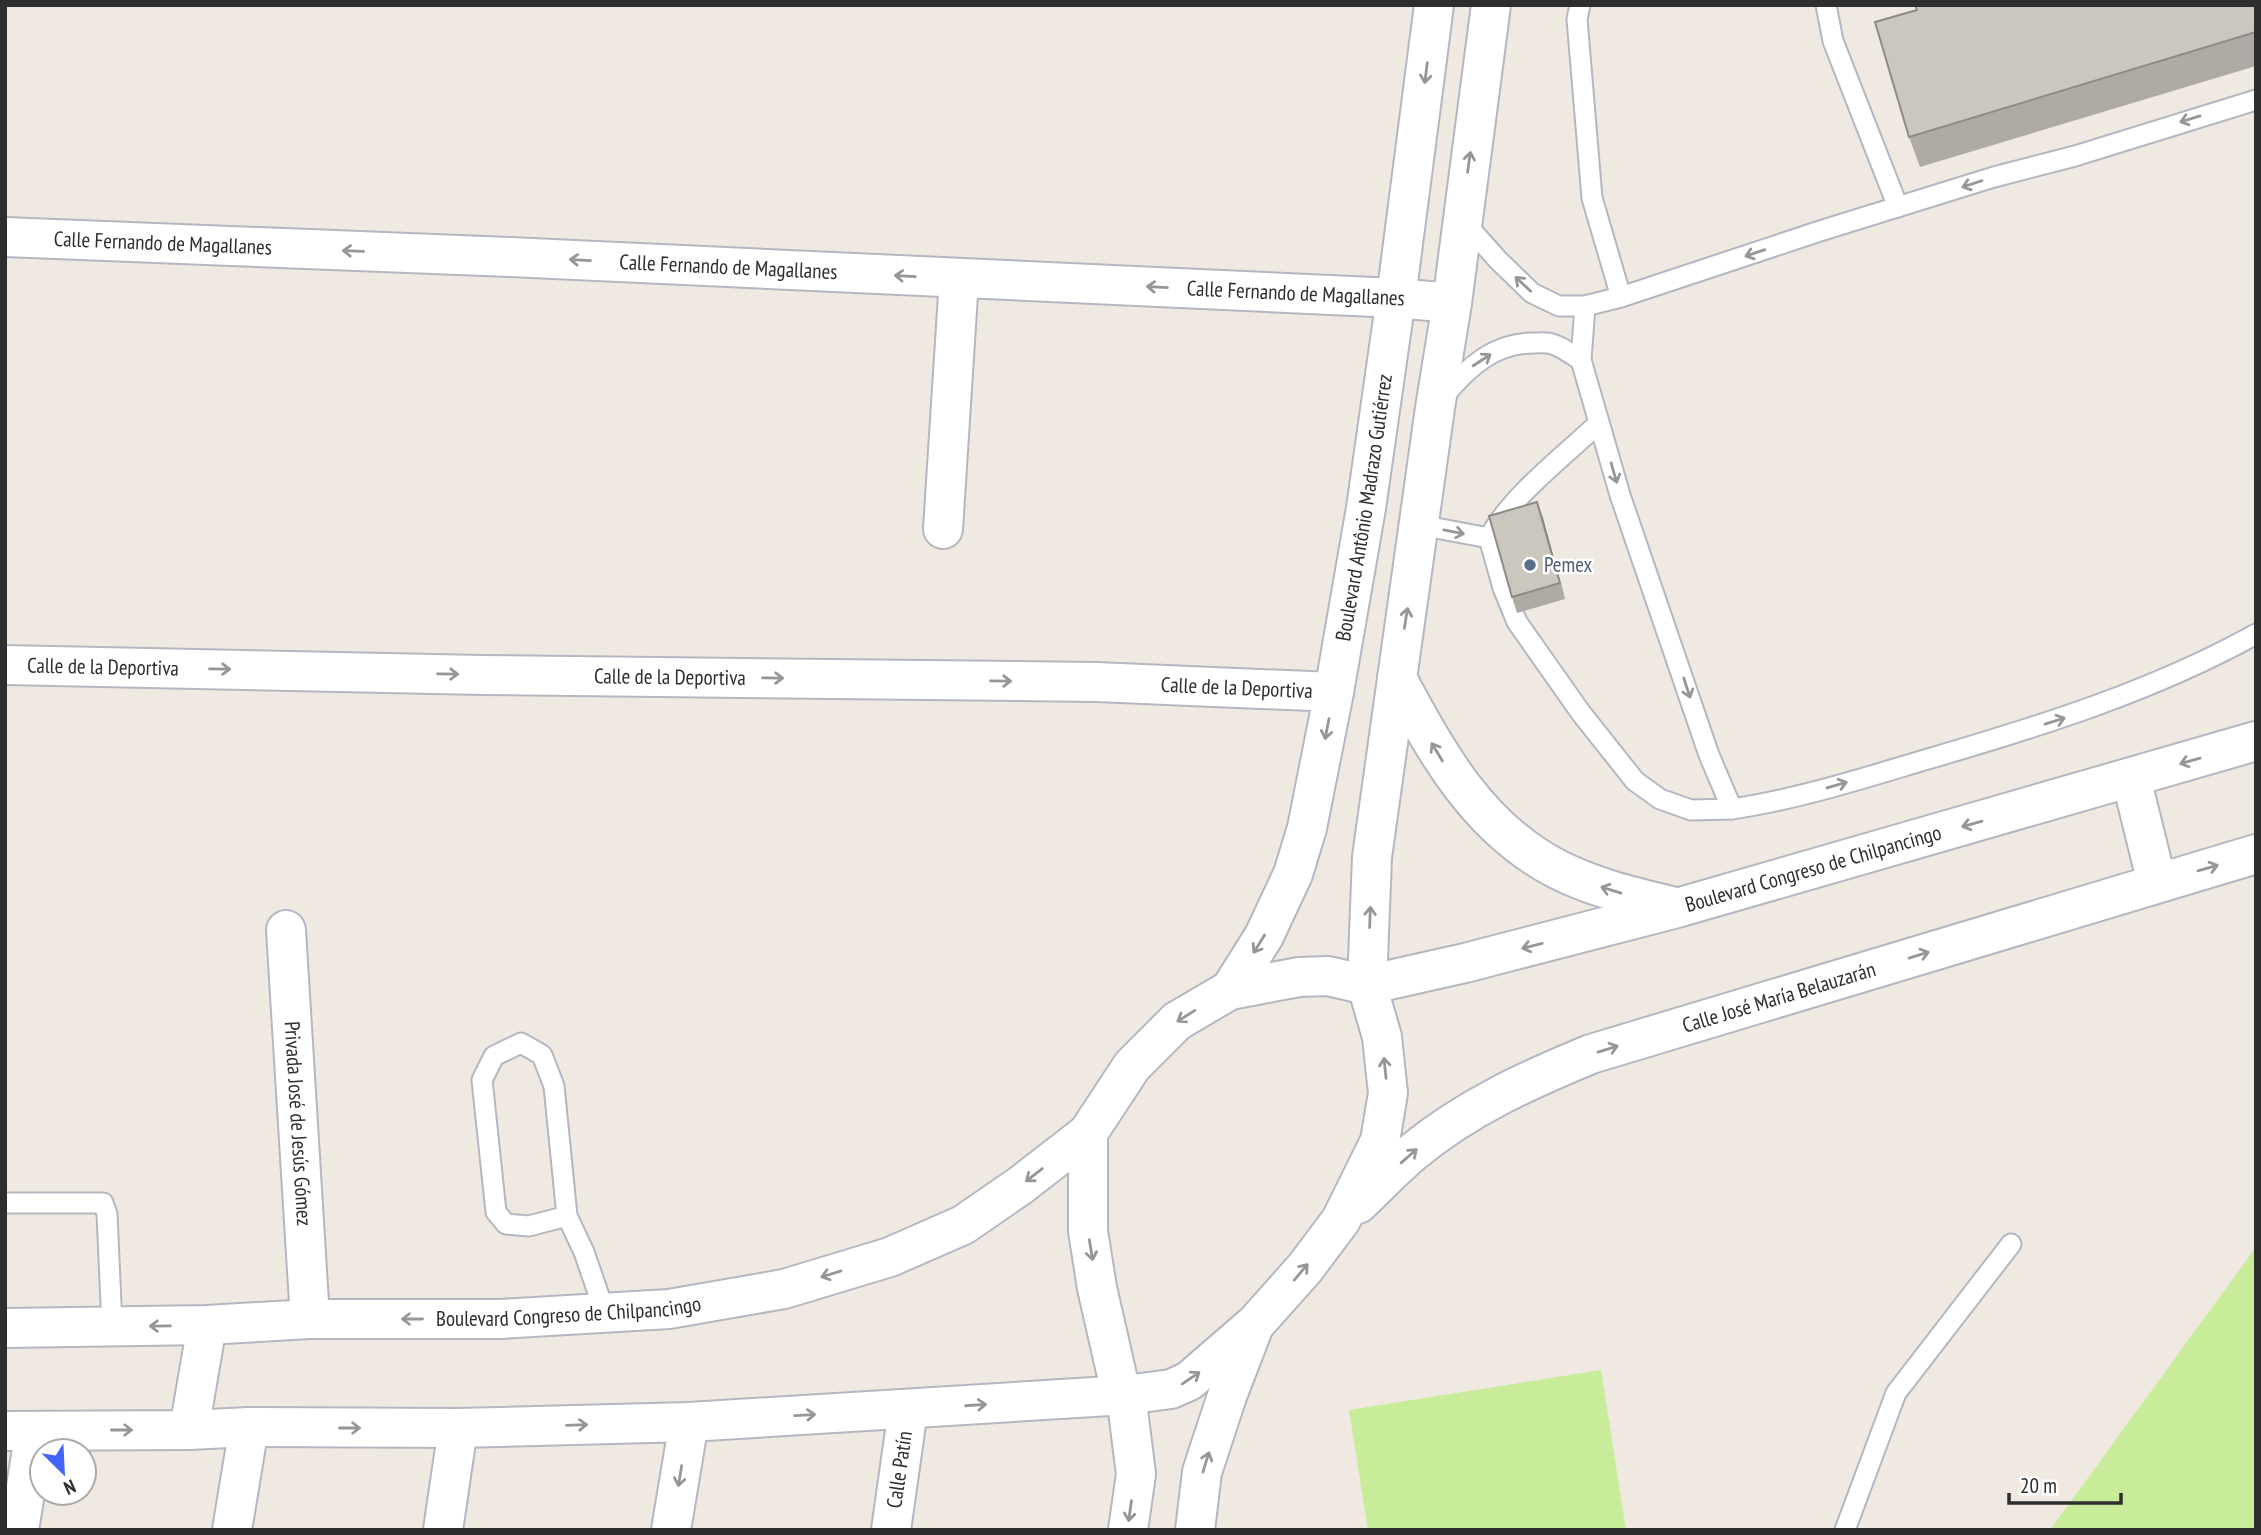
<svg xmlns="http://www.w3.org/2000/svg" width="2261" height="1535" font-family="'PT Sans Narrow',sans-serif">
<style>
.pitch{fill:#c9ec9a}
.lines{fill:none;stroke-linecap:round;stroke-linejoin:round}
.service-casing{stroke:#b4b7c1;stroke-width:23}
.minor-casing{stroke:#b4b7c1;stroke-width:42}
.tertiary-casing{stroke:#b4b7c1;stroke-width:42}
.service{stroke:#fff;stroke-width:19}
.minor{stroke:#fff;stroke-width:38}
.tertiary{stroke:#fff;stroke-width:38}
.wall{fill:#afaba4}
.shaded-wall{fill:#8e8b86}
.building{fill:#cbc7bf;stroke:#8e8b86;stroke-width:2}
.oneway{stroke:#969696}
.service-dot{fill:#5c6f8a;stroke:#fff;stroke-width:2.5}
.labels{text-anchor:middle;stroke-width:5;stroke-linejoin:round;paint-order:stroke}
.street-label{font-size:21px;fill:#2e2e2e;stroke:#fff}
.service-label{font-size:21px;fill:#4e5e75;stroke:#fff;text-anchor:start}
</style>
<rect width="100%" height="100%" fill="#efe9e1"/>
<g class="pitch">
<polygon points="2256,1247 2256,1530 2050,1530"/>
<polygon points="1601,1370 1626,1530 1368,1530 1349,1410"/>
</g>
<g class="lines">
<defs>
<g id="service">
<polyline points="1580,5 1577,19 1592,198 1621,297"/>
<polyline points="1826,5 1833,41 1898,207"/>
<polyline points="1464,222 1498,260 1532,293 1559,306 1585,306 1621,297 1820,231 1994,177 2075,156 2256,100"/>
<path d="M 1585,306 L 1581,360 L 1620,495 L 1709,755 L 1732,809 C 1799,799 1864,778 1928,759 C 2041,726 2153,691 2256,634"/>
<path d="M 1444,396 C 1468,367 1495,342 1535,343 C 1540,343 1547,342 1552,344 C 1561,346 1572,355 1581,360"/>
<path d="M 1599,423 C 1565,455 1510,497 1489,538 L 1503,588 L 1517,622 L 1581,713 L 1635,781 L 1660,799 L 1691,810 L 1732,809"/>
<polyline points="1420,525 1489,538"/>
<polyline points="5,1203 103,1203 107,1214 112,1326"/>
<polyline points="567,1216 529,1226 506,1224 496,1212 482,1080 494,1056 521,1043 542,1055 554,1086 567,1216 584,1252 605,1313"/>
<polyline points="1845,1530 1896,1393 2011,1244"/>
</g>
<g id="minor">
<path id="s1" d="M 5,237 L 510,257 L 1396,298 L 1452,303"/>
<polyline points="943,529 959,279"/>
<path id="s2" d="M 5,665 L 481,675 L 1096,682 L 1334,692"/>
<path id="s3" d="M 286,930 L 310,1319"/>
<polyline points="19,1530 35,1431"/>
<polyline points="232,1530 249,1427"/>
<polyline points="443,1530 458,1428"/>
<polyline points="671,1530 689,1422"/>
<path id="s4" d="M 891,1530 L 908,1410"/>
</g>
<g id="tertiary">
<path d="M 1397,678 C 1436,753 1479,829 1557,869 C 1594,888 1635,897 1675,907"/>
<polyline points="2131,778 2157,883"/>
<path id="s5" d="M 1230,990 L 1264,936 L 1293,874 L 1307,828 L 1334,692 L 1366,508 L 1396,298 L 1434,5"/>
<path id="s6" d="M 1358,1204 C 1376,1187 1394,1168 1413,1152 C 1466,1108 1528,1080 1591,1054 L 2256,854"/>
<path id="s7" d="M 5,1328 L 207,1325 L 310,1319 L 500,1319 L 669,1309 L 784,1289 L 890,1257 L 963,1225 L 1021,1185 L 1088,1133"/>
<polyline points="189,1430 207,1325"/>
<polyline points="5,1431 189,1430 249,1427 458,1428 689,1422 1126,1395 1171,1389 1189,1381 1256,1323 1305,1268 1341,1220 1380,1141 1388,1093 1382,1037 1367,985 1372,857 1435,408 1452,303 1491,5"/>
<path id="s8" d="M 1128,1530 L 1136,1474 L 1126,1395 L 1118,1380 L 1097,1288 L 1088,1231 L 1088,1133 L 1132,1066 L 1177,1021 L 1230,990 L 1299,977 L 1328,976 L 1367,985 L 1465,963 L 1677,908 L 2256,741"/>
<polyline points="1195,1530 1202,1472 1227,1396 1252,1331"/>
</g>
</defs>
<use href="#service" class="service-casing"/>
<use href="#minor" class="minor-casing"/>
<use href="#tertiary" class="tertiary-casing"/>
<use href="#service" class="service"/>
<use href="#minor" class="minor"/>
<use href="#tertiary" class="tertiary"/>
</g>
<g class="wall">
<polygon points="2256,5 2256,66 1920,167 1909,137 1917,10"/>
<polygon points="1537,502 1543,518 1565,599 1517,613 1512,597"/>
</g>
<polygon class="shaded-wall" points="1537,502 1543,518 1565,599 1560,583"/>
<g class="building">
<polygon points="1915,5 2256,5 2256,32 1909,137 1875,22 1917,10"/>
<polygon points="1537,502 1560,583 1512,597 1489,516"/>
</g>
<defs><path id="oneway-shaft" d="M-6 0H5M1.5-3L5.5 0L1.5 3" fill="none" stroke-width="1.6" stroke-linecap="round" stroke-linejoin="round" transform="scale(1.75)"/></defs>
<g class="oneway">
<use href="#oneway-shaft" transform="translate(1426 73) rotate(97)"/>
<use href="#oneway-shaft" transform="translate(2190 119) rotate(163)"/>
<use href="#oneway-shaft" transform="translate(1469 162) rotate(-82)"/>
<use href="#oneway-shaft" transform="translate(1972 184) rotate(162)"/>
<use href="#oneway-shaft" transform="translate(353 251) rotate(-178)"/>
<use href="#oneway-shaft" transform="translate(1755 253) rotate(161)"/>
<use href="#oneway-shaft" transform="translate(580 260) rotate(-177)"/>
<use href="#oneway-shaft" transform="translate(905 276) rotate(-177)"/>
<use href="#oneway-shaft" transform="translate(1523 284) rotate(-137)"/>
<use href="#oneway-shaft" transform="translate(1157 287) rotate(-177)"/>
<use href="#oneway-shaft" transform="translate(1482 360) rotate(-33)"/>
<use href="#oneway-shaft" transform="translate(1614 473) rotate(74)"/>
<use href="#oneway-shaft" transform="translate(1454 532) rotate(11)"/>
<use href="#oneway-shaft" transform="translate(1406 618) rotate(-81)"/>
<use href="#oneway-shaft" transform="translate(220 669) rotate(1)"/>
<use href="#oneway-shaft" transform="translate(448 674) rotate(1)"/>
<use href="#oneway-shaft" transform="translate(773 678) rotate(1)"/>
<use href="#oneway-shaft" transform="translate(1001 681) rotate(1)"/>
<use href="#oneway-shaft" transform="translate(1687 688) rotate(72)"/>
<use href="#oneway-shaft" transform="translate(2055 721) rotate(-17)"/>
<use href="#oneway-shaft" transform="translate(1327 729) rotate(101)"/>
<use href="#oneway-shaft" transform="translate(1437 752) rotate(-121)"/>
<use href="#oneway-shaft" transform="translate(2190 761) rotate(164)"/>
<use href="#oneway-shaft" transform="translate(1837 785) rotate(-16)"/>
<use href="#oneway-shaft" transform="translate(1972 824) rotate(164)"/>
<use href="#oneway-shaft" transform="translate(2208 868) rotate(-16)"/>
<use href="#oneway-shaft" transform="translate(1611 890) rotate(-163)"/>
<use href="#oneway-shaft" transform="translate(1370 917) rotate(-88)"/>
<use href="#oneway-shaft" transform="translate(1259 944) rotate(122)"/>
<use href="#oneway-shaft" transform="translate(1532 946) rotate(166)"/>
<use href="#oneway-shaft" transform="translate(1919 955) rotate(-17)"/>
<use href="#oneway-shaft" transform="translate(1186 1016) rotate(148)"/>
<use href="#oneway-shaft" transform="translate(1608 1049) rotate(-17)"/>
<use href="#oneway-shaft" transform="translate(1385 1068) rotate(-96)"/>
<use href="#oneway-shaft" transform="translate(1409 1156) rotate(-41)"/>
<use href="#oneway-shaft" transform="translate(1034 1175) rotate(142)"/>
<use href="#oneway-shaft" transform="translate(1091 1250) rotate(81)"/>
<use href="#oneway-shaft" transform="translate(1301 1272) rotate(-50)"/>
<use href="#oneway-shaft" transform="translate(831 1274) rotate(163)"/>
<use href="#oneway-shaft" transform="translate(412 1319) rotate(-180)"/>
<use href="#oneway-shaft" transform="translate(160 1326) rotate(179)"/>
<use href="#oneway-shaft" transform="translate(1191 1378) rotate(-34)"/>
<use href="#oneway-shaft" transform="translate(976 1405) rotate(-4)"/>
<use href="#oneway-shaft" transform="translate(805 1415) rotate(-3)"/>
<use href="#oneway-shaft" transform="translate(577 1425) rotate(-2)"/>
<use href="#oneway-shaft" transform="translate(350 1428)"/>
<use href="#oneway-shaft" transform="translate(122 1430)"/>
<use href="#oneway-shaft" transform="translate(1206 1462) rotate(-73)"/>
<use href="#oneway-shaft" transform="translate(680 1476) rotate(99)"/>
<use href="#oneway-shaft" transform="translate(1130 1511) rotate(98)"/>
</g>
<circle class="service-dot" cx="1530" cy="565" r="7"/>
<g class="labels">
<g class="street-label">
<text dy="7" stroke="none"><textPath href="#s1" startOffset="158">Calle Fernando de Magallanes</textPath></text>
<text dy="7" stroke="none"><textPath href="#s1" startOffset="724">Calle Fernando de Magallanes</textPath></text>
<text dy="7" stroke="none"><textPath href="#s1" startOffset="1292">Calle Fernando de Magallanes</textPath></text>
<text dy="7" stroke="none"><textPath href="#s5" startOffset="506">Boulevard Antônio Madrazo Gutiérrez</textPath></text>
<text dy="7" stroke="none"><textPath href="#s2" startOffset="98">Calle de la Deportiva</textPath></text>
<text dy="7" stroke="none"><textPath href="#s2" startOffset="665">Calle de la Deportiva</textPath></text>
<text dy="7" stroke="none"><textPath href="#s2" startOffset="1232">Calle de la Deportiva</textPath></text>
<text dy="7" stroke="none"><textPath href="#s8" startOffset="1209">Boulevard Congreso de Chilpancingo</textPath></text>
<text dy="7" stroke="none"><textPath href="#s6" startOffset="476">Calle José María Belauzarán</textPath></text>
<text dy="7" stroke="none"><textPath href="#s3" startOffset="194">Privada José de Jesús Gómez</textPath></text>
<text dy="7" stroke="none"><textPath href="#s7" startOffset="564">Boulevard Congreso de Chilpancingo</textPath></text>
<text dy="7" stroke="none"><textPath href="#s4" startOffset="61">Calle Patín</textPath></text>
</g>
<g class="service-label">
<text x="1544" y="572">Pemex</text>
</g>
</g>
<rect width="2261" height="1535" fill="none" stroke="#2e2e2e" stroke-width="14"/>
<g transform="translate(63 1472) rotate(156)"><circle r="33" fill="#ffffff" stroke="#ababab" stroke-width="2"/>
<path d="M0-5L12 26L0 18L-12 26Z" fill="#4264fb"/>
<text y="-10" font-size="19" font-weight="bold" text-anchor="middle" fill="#2e2e2e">N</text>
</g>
<path d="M2009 1493v10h112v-10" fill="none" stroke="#2e2e2e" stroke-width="3.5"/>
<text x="2020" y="1493" font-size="21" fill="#2e2e2e" stroke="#ffffff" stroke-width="5" paint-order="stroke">20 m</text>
</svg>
